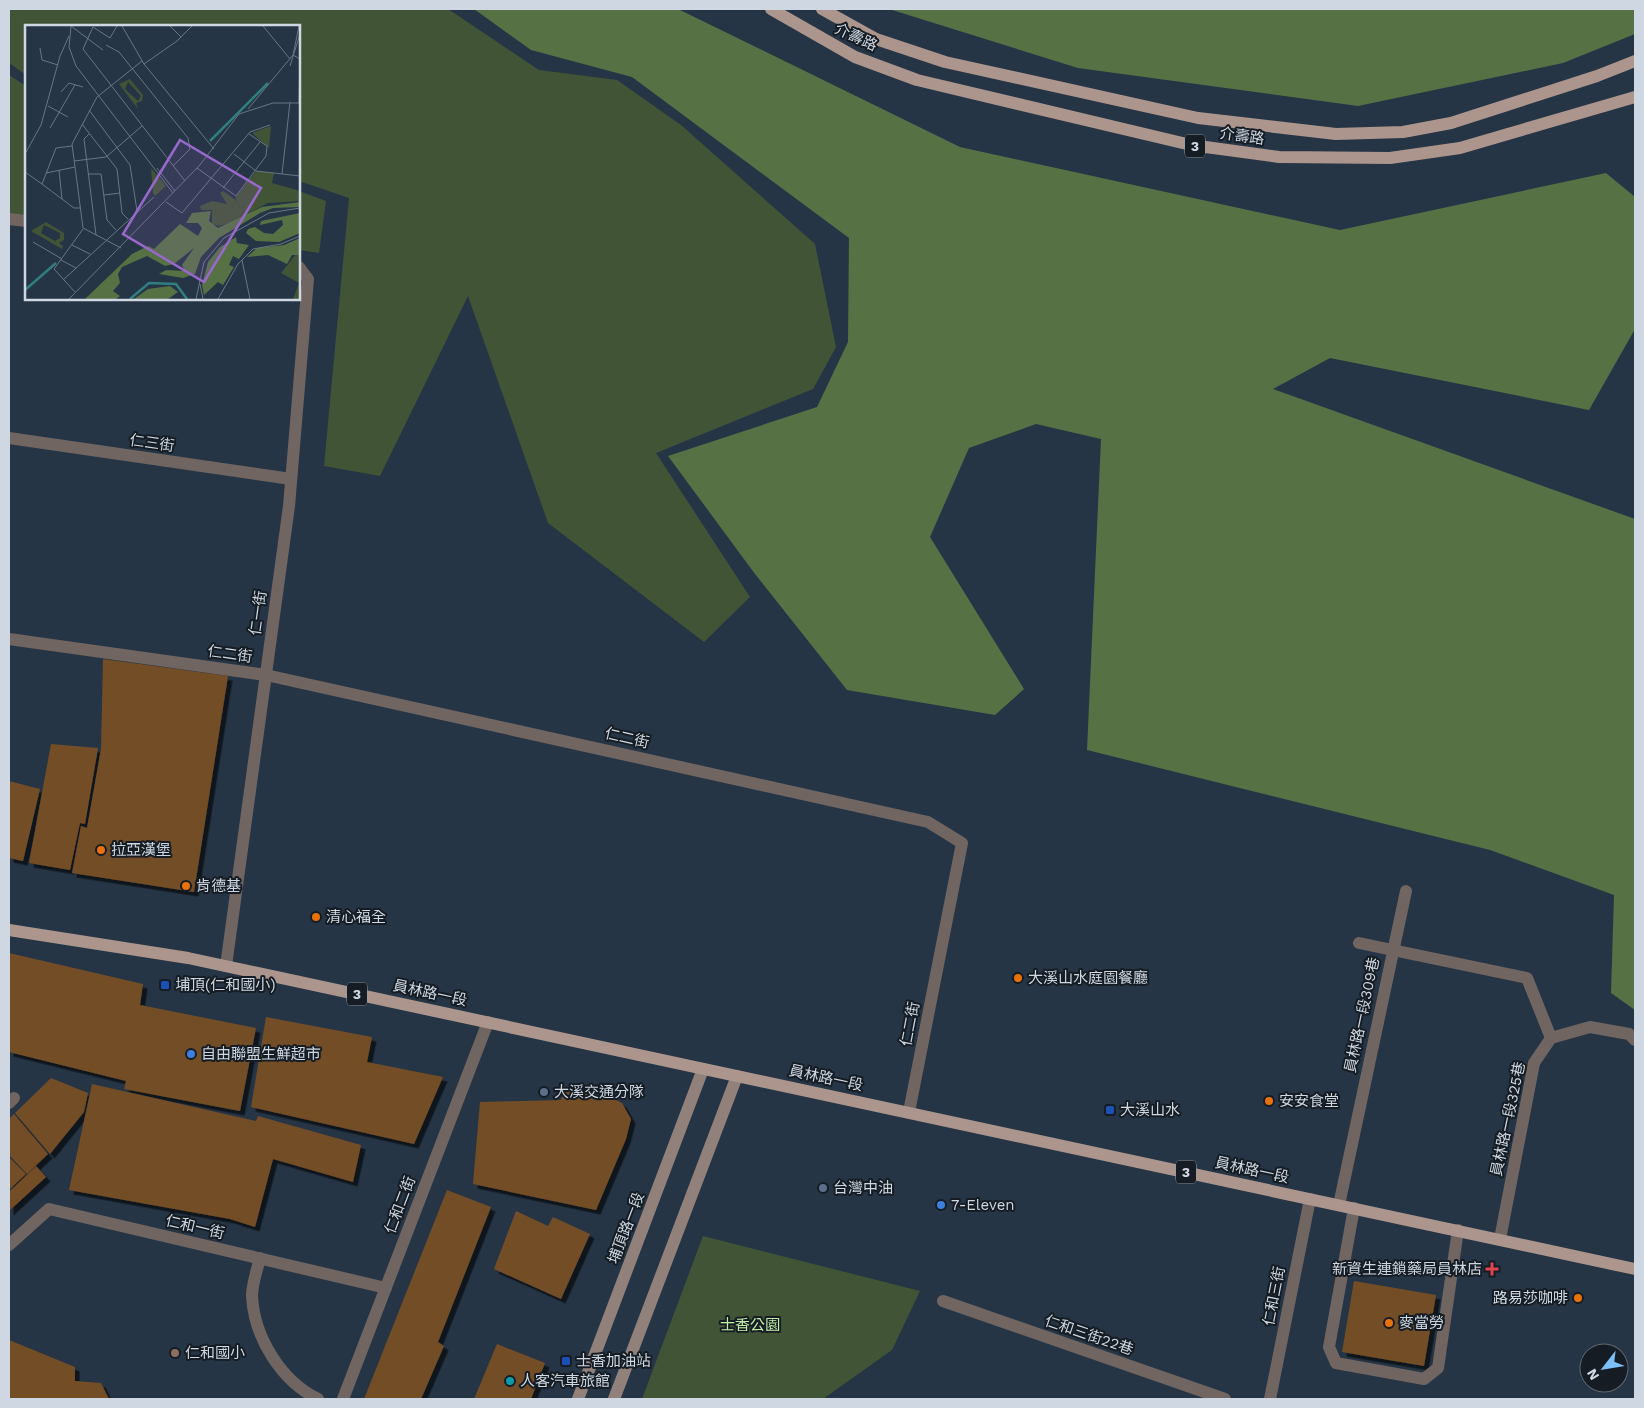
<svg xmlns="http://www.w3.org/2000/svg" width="1644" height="1408" font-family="'Work Sans','Noto Sans TC',sans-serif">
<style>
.green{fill:#425436}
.forest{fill:#567245}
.building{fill:#734d25;filter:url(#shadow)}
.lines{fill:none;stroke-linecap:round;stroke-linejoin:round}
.lane{stroke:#706561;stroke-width:12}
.street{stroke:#706561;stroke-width:12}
.secondary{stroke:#92807a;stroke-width:12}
.primary{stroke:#ac958d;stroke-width:12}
.food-dot{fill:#e8710a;stroke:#151c23;stroke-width:2}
.transit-dot{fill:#1a4fb4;stroke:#151c23;stroke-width:2}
.shop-dot{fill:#3f7fe0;stroke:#151c23;stroke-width:2}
.service-dot{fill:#5c6f8a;stroke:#151c23;stroke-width:2}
.health-dot{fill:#e0444e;stroke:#151c23;stroke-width:2}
.education-dot{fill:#8d6e63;stroke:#151c23;stroke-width:2}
.culture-dot{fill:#0f9aa8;stroke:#151c23;stroke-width:2}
.labels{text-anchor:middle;stroke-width:4;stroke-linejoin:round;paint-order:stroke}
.shield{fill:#151c23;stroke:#969fa9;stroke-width:1}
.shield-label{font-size:14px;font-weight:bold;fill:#ced7e2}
.street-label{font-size:15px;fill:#ced7e2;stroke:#151c23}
.poi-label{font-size:15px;fill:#ced7e2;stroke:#151c23;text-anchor:start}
.park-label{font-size:15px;fill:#c1eda6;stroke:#151c23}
.inset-river{fill:none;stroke:#307e7f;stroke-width:2.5}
.inset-road{fill:none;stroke:#697684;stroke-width:1}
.view{fill:#9868cb;fill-opacity:0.15;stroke:#9868cb;stroke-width:2.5}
.inset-edge{fill:none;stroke:#ced7e2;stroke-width:2.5}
</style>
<defs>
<filter id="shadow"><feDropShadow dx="4.5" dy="4.5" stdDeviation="0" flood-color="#0009"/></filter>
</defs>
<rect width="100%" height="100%" fill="#253545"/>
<g class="green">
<polygon points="9,9 448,9 539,70 617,80 681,125 815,244 836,347 813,389 656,453 750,597 704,642 548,523 468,296 380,476 324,466 349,198 299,181 299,26 26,26 26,75 9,63"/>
<polygon points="9,75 26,86 26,218 9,216"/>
<polygon points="299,191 326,201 319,253 299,250"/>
<polygon points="703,1236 920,1291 892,1350 823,1399 642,1399"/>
</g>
<g class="forest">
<polygon points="474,9 678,9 960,147 1340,230 1606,173 1635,197 1635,329 1589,410 1330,358 1273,389 1635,519 1635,1010 1611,993 1614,895 1490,850 1087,750 1101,439 1036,424 969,448 930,537 1024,689 995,715 847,690 755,574 668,456 817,407 848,342 849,238 632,77 531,50"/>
<polygon points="889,9 1635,9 1635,34 1563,63 1358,106 1078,68"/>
</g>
<g class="building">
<polygon points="103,659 228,676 194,892 72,873 81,826 87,828 101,749"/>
<polygon points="51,744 98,748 85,824 80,823 70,870 29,863"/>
<polygon points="9,781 40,789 23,861 9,858"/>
<polygon points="9,953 143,984 140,1005 256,1028 240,1111 124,1089 126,1081 9,1052"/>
<polygon points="266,1017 372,1037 367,1062 443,1077 414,1144 251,1107"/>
<polygon points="51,1078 88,1093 84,1112 50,1154 15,1113"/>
<polygon points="92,1084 256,1121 258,1116 361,1145 353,1182 273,1159 255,1227 230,1219 69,1190"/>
<polygon points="564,1090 610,1097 622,1103 631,1119 626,1139 596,1210 473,1184 480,1102 561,1100"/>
<polygon points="14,1114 48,1154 27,1174 9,1155 9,1119"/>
<polygon points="9,1157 26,1174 9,1190"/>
<polygon points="36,1166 46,1177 9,1211 9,1192"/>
<polygon points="447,1190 491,1207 438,1342 444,1346 421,1399 364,1399"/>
<polygon points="516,1211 548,1226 553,1217 590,1234 561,1299 494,1269"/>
<polygon points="1354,1281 1436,1295 1424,1366 1342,1352"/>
<polygon points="9,1340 75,1367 75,1381 101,1383 109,1399 9,1399"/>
<polygon points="497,1344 545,1363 531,1399 474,1399"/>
</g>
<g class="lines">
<g class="lane">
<polyline points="1359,943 1527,978 1551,1038"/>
<polyline points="9,1103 14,1098"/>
<polyline points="1339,1205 1406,891"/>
<polyline points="1354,1208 1329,1347 1336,1363 1424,1379 1438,1368 1458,1230"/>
<polyline points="1500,1239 1534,1063 1551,1038 1590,1027 1629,1034 1635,1040"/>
<path d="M 260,1258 C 257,1270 252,1284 252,1296 C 254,1337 281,1381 318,1399"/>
</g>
<g class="street">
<polyline points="9,219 26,221"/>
<polyline points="9,438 291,479"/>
<polyline points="9,639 266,675 928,822 962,843 909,1112"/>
<polyline points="226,966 289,506 308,279 299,267"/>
<polyline points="9,1245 49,1209 386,1288"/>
<polyline points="943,1301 1225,1399"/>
<polyline points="343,1399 488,1022"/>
<polyline points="1270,1399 1310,1199"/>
</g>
<g class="secondary">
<polyline points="578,1399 703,1069"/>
<polyline points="614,1399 737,1076"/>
</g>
<g class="primary">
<polyline points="771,9 855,57 917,80 1191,145 1279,157 1390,158 1460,148 1635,97"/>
<polyline points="822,9 876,39 945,62 1198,118 1336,134 1403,132 1451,123 1597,76 1635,61"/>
<polyline points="9,930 188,958 1635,1269"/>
</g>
</g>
<g class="food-dot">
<circle cx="101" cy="850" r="5"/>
<circle cx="186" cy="886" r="5"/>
<circle cx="316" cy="917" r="5"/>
<circle cx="1018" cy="978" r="5"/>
<circle cx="1269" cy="1101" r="5"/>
<circle cx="1578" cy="1298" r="5"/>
<circle cx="1389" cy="1323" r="5"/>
</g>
<g class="transit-dot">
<rect x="160" y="980" width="10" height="10" rx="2.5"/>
<rect x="1105" y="1105" width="10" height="10" rx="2.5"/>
<rect x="561" y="1356" width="10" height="10" rx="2.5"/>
</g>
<g class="shop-dot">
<circle cx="191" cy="1054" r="5"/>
<circle cx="941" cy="1205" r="5"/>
</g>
<g class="service-dot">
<circle cx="544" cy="1092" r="5"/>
<circle cx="823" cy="1188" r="5"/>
</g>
<path class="health-dot" d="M1489.5 1261.5h5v5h5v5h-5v5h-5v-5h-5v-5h5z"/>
<circle class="education-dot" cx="175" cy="1353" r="5"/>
<circle class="culture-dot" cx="510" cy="1381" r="5"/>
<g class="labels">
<g class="shield">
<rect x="1185" y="134.5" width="20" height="23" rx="4"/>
<rect x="347" y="982.5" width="20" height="23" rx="4"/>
<rect x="1176" y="1160.5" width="20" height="23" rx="4"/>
</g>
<g class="shield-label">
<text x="1195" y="151">3</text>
<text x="357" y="999">3</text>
<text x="1186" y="1177">3</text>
</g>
<g class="street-label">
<text transform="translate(856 37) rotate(25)" y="5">介壽路</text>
<text transform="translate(1242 136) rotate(8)" y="5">介壽路</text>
<text transform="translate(152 443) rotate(8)" y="5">仁三街</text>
<text transform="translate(258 613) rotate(-82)" y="5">仁一街</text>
<text transform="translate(230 654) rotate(8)" y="5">仁二街</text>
<text transform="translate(627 738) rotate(13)" y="5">仁二街</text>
<text transform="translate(430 993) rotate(12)" y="5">員林路一段</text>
<text transform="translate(1362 1015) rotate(-78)" y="5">員林路一段309巷</text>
<text transform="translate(910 1024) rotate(-79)" y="5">仁二街</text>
<text transform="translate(826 1078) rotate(12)" y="5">員林路一段</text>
<text transform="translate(1508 1119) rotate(-78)" y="5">員林路一段325巷</text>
<text transform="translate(1252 1170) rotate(12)" y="5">員林路一段</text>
<text transform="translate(400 1205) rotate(-69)" y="5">仁和二街</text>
<text transform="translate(195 1227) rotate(13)" y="5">仁和一街</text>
<text transform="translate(626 1228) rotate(-69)" y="5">埔頂路一段</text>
<text transform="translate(1274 1296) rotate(-79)" y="5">仁和三街</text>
<text transform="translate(1089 1335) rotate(19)" y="5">仁和三街22巷</text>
</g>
<g class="poi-label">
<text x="111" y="855">拉亞漢堡</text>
<text x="196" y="891">肯德基</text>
<text x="326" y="922">清心福全</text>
<text x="1028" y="983">大溪山水庭園餐廳</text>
<text x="175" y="990">埔頂(仁和國小)</text>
<text x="201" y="1059">自由聯盟生鮮超市</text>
<text x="554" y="1097">大溪交通分隊</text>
<text x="1279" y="1106">安安食堂</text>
<text x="1120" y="1115">大溪山水</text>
<text x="833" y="1193">台灣中油</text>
<text x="951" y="1210">7-Eleven</text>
<text x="1482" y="1274" text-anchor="end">新資生連鎖藥局員林店</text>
<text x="1568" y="1303" text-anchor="end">路易莎咖啡</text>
<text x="1399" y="1328">麥當勞</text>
<text x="185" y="1358">仁和國小</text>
<text x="576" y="1366">士香加油站</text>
<text x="520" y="1386">人客汽車旅館</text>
</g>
<g class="park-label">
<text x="750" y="1330">士香公園</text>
</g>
</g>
<g transform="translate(25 25)">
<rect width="275" height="275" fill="#253545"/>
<path d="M 105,54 L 118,70 L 117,76 L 111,78 L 113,84 L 94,59 ZM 103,57 L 116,71 L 113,76 L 100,64 ZM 246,101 L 244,123 L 227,108 ZM 126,143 L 141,161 L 130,171 L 128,168 ZM 231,146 L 249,148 L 247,158 L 275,166 L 275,176 L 243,178 L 205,198 L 194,201 L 187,199 L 187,185 L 176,185 L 175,181 L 187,176 L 202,179 L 195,168 L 198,166 L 212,176 L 210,173 ZM 21,197 L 39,208 L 39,215 L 34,218 L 38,221 L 37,224 L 6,206 ZM 19,200 L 35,208 L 35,213 L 30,216 L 16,208 ZM 275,224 L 275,274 L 268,274 L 274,258 L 256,248 Z" fill="#425436" fill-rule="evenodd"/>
<path d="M 275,177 L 274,182 L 248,183 L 235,188 L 194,213 L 176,232 L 170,249 L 158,253 L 134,249 L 141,245 L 160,246 L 157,240 L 169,223 L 149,239 L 140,241 L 122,231 L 97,242 L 93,249 L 95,258 L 88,266 L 95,271 L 91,274 L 60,274 L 107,229 L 123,221 L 129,224 L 155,199 L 173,211 L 177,203 L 173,198 L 161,198 L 167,188 L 186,186 L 184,196 L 193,203 L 237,182 ZM 275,188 L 275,208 L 254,217 L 231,216 L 221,208 L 223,204 L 230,202 L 239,208 L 248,209 L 258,200 L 257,195 L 235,200 L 236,196 ZM 211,212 L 212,218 L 224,220 L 214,234 L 208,231 L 204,240 L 209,242 L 198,260 L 193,257 L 179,270 L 177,260 L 183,237 L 195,222 ZM 275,213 L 275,230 L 267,230 L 262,239 L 243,230 L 222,232 L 232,223 L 259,220 ZM 145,261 L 153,267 L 143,274 L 109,274 L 123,264 Z" fill="#567245"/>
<path class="inset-river" d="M 185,116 L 243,58M 0,265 L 31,238M 105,274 L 124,258 L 151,259 L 162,274"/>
<path class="inset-road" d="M 46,1 L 44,22 L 51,41 L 148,168M 46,1 L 78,25M 92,1 L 85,13 L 68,2 L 58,24 L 160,156M 97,1 L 119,39 L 189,124M 145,1 L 156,12M 238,1 L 265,34M 81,20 L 94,27 L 163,113 L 165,124 L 148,141M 15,23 L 17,35 L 33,40M 268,30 L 275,34 L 274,78M 268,30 L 274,1M 119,39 L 152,16 L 167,1M 265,41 L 275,9M 36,67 L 44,58 L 58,62M 23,81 L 43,92M 223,84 L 268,30M 64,85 L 105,140 L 112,186M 57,99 L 92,144 L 97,188 L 103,194M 25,103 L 50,60M 64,109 L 59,114 L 71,210M 47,121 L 31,123 L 17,159 L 49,183 L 56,183M 0,129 L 16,100 L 35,31 L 44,11M 209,129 L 231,146 L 275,151M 49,136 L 81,132 L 117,101M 132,143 L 150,166M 172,143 L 211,171 L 241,131 L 242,121 L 224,109M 34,145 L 37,174M 0,147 L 17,159M 21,148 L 50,142M 63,149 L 76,149 L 82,195 L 91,205M 257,149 L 265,77M 198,163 L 235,117M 79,170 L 95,168M 141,177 L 157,188 L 225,107 L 245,100M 8,217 L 37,234M 47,220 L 65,229M 96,223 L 58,203 L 47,119 L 72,72 L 117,36M 36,235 L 51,243M 217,235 L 225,274M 38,255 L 129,172M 175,259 L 178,274M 50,267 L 29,244 L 58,204M 44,274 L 174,141 L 214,89 L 248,78 L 275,78M 171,274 L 179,237 L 199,213 L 244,188 L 275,183M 193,274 L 213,239 L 228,224 L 256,219 L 275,211"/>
<path class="view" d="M 155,115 L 236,163 L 179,257 L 98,209 Z"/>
<rect width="275" height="275" class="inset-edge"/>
</g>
<rect width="1644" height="1408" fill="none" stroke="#ced7e2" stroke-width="20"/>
<g transform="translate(1604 1368) rotate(239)"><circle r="24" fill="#151c23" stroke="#5f676f"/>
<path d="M0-4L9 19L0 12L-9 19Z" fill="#7abff8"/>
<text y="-8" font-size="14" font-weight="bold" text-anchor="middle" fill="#ced7e2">N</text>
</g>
</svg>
